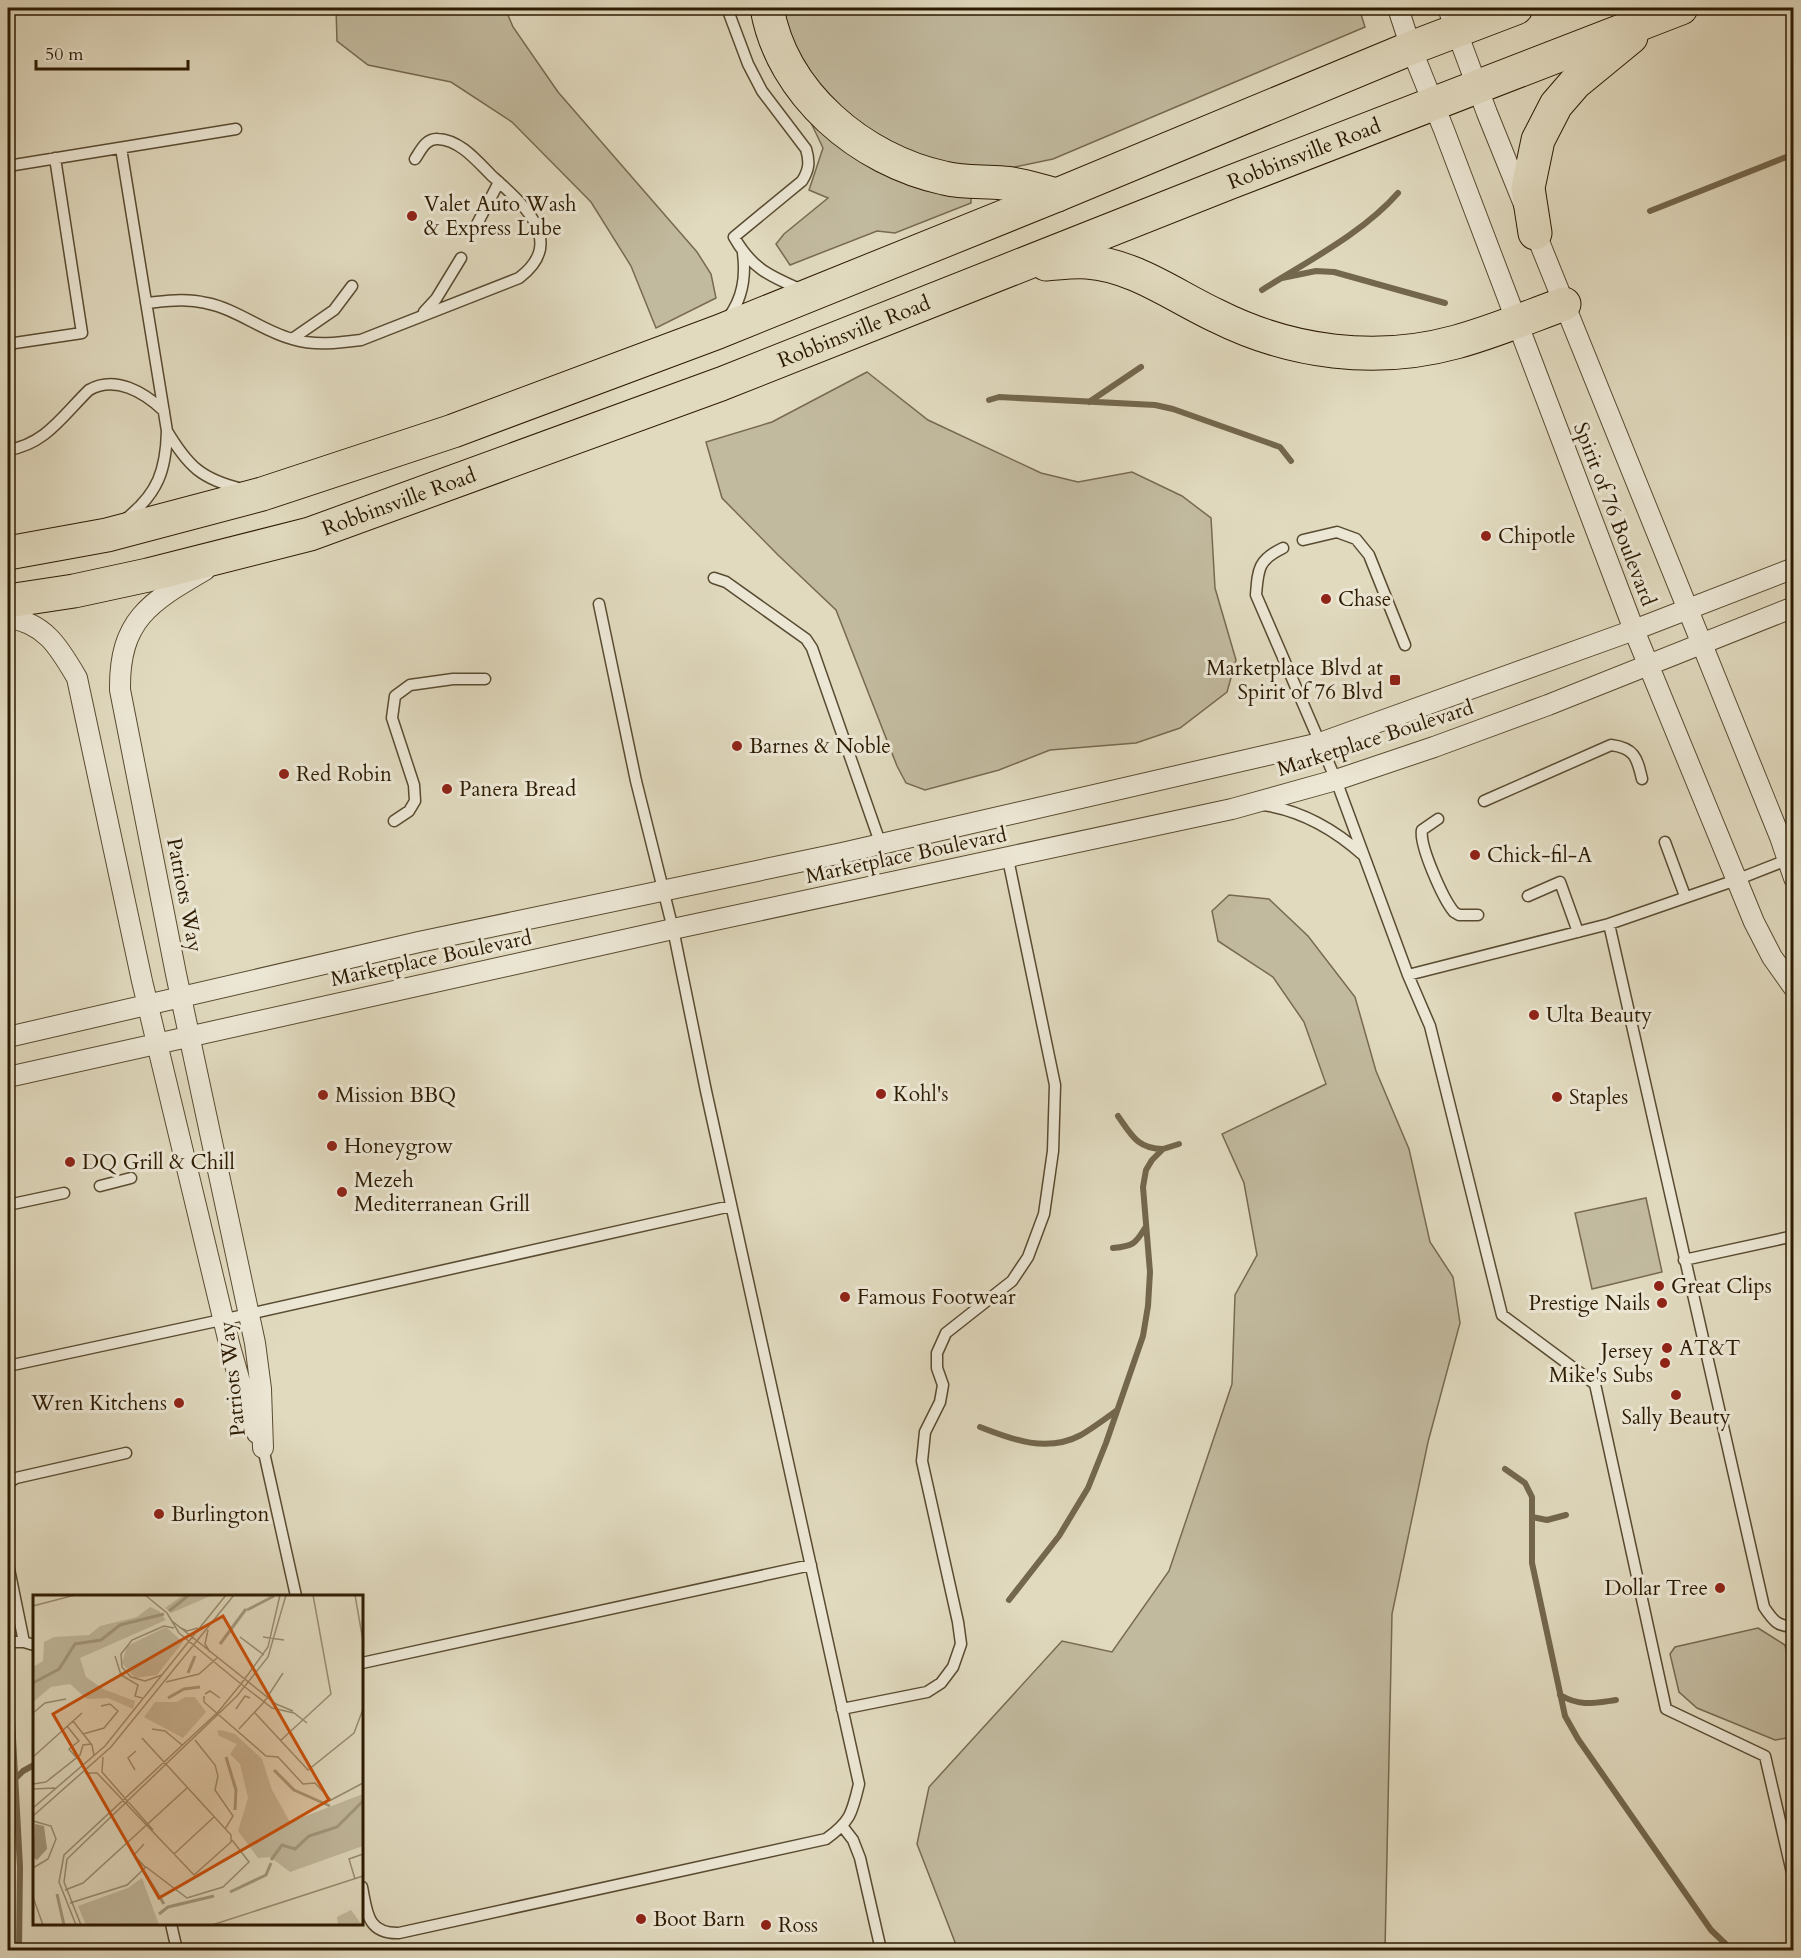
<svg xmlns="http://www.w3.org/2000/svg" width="1801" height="1958" font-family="Cardo,serif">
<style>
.green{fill:#c2ba9f;stroke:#776a50;stroke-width:1.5}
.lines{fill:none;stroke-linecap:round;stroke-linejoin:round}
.stream{stroke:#73674d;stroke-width:6}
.service-casing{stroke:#594b31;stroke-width:13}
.minor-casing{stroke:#594b31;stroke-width:22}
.trunk-casing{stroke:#2c1b02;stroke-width:35}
.service{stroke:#ece7d5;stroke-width:10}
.minor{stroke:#ece7d5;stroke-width:20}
.trunk{stroke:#e1dabf;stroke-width:33}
.poi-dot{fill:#8f2418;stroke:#ece7d5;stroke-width:2}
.labels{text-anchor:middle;stroke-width:6;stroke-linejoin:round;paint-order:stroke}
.street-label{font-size:21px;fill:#2c1b02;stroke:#ece7d5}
.poi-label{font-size:21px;fill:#2c1b02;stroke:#ece7d5;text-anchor:start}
.inset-river{fill:none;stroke:#a3997f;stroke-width:3}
.inset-road{fill:none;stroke:#998e73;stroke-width:1.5}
.view{fill:#cc500a;fill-opacity:0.15;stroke:#cc500a;stroke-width:3}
.inset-edge{fill:none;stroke:#2c1b02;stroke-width:3}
</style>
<rect width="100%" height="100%" fill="#e1dabf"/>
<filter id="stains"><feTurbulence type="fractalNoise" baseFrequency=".00333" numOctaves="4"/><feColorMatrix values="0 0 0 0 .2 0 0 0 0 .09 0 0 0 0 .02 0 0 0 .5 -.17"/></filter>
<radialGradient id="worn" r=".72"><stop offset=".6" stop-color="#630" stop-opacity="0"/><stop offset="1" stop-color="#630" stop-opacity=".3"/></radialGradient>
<path class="green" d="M336,8h169l8,19 45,65 139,160 14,22 5,24 -60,30 -25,-62 -40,-64 -79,-80 -61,-40 -83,-17 -31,-24z
M781,8h578l6,19 -312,132 -43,9 -29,2 -68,-15 -69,-41 -41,-48z
M803,106l168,89v8l-76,30 -18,-2 -87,34 -14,-21 8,-10 44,-36 -19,-8 14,-42z
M867,372l61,48 113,53 37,9 54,-10 50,24 29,22 4,70 21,72 -9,32 -47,36 -44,15 -86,7 -51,20 -74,20 -19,-7 -9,-17 -61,-156 -58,-55 -56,-57 -16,-56 66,-20z
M1229,895l40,4 39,37 47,61 21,74 33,78 21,93 23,35 7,46 -32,119 -36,172 -7,336h-427l-41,-106 12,-57 133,-146 50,11 57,-81 63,-187 3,-89 22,-40 -13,-72 -22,-49 104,-50 -22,-62 -31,-45 -55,-36 -6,-30z
M1646,1198l16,74 -70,17 -17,-76z
M1758,1628l27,17 8,36v56l-18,3 -78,-32 -18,-16 -9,-38 5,-7z"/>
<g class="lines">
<path class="stream" d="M1650,211l144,-57
M1282,278l34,-7 18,1 111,31
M1262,290c46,-29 101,-57 136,-97
M989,400l10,-3 156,8 18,4 107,38 11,14
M1089,402l52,-35
M1118,1116c14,20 20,33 45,33
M1113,1248c19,-2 22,-3 32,-20
M980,1427c33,13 67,26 101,8 12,-7 24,-16 35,-24
M1505,1469l20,14 7,14v66l33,153 13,23 133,191 21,20
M1532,1517l15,3 19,-5
M1009,1600l50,-64 29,-48 18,-45 37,-107 5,-30 2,-34 -7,-85 3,-17 6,-10 11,-11 16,-5
M1560,1695c21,12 34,8 56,5
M8,1699l4,20 8,148 -1,83
M15,1779l8,-8 11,-6"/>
<defs>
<path id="service" d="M727,8l21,56 14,27 44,58c4,13 3,21 -4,32l-68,56c18,32 36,39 68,53
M121,148l46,283c-1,39 -9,62 -40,87
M8,166l228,-37
M475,228l24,-46
M146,303c21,-2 40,-5 60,0 31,6 56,28 86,36 23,7 46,4 69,1l158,-62c49,-37 3,-75 -28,-103 -14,-14 -31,-35 -53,-36 -12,-1 -17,11 -23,20
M424,312l12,-13 25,-41
M728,318c15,-20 18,-41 15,-65
M292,339l42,-29 18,-24
M8,344l74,-11 -27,-175
M167,431c21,35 34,48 75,58
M8,450c38,-6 55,-35 81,-60 26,-15 55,2 75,21
M1303,540l34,-8 19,7 13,16 36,90
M1283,548c-25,12 -25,21 -27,47l80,185 72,195 22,51 72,289 93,69 71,325 99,47 29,125
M714,578l12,4 80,57 6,9 69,197
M1484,801l127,-56c24,3 26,13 31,34
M1264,805c39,6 70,24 99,50
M1438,819l-16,11c-3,15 21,69 32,82l5,3h19
M394,821l15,-10 6,-10 -1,-16 -22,-67 3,-22 15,-11 43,-6h32
M1665,842l20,54
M1528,896l32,-14 18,50
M1609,924l155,683c8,12 14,21 30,19
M1408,975l201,-51 127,-44 56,-22
M100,1186l31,-8
M8,1205l56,-12
M1684,1260l110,-24
M8,1366l241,-52 482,-108
M263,1448l33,148
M8,1483l8,-5 110,-25
M8,1564l16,78
M8,1642h16l10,3
M362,1663l449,-98
M842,1709l85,-17 14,-9 12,-16 8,-23 -3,-22 -36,-161 3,-29 15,-30 3,-17 -6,-17v-15l9,-20 66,-52 16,-24 16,-43 9,-63 2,-66 -47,-226
M843,1827l10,13 7,18 21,92
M362,1887c5,25 5,47 37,46l427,-94c25,-18 26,-26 33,-55l-153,-693 -33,-162 -37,-148 -37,-177
M171,1924l6,26"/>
<path id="minor" d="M1398,8l13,40 33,82 190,500 120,292 18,35 22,31
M1448,8l39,105 293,724 14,41
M205,570c-55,32 -86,50 -85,120l56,284 79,369 6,46 2,59
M8,618c37,4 52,31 69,60l65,303 88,366 14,49 13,37
M8,1037l411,-95 423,-89 478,-110 314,-113 160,-62
M8,1077l665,-148 559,-120 104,-29 98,-33 114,-42 246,-98"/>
<g id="trunk">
<path d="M767,8c15,86 94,152 177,170 20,5 40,3 59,5 18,1 37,8 54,12"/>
<path d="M1535,233l-7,-45 10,-48 18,-35 19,-22 56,-46"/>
<path d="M1046,264c14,-1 28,-3 41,-2 47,3 89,35 130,54 74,37 159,48 239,26 37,-10 72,-25 108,-38"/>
<path d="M8,553l99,-18 155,-41 191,-63 265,-99 339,-137 354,-147 105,-40"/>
<path id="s1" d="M8,601l66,-10 74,-16 162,-41 411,-150 510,-202 450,-174"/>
</g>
</defs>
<use href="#service" class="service-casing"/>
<use href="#minor" class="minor-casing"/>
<use href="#trunk" class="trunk-casing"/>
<use href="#service" class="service"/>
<use href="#minor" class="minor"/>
<use href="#trunk" class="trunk"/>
</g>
<g class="poi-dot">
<circle cx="412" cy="216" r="6"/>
<circle cx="1486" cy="536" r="6"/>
<circle cx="1326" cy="599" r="6"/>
<rect x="1389" y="674" width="12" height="12" rx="3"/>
<circle cx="737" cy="746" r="6"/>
<circle cx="284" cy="774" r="6"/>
<circle cx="447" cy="789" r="6"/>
<circle cx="1475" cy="855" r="6"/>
<circle cx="1534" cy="1015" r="6"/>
<circle cx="881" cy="1094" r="6"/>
<circle cx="323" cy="1095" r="6"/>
<circle cx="1557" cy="1097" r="6"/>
<circle cx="332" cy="1146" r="6"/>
<circle cx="70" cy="1162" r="6"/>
<circle cx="342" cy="1192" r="6"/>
<circle cx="1659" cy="1286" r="6"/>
<circle cx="845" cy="1297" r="6"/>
<circle cx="1662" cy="1303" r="6"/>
<circle cx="1667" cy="1348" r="6"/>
<circle cx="1665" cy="1363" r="6"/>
<circle cx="1676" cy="1395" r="6"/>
<circle cx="179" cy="1403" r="6"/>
<circle cx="159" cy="1514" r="6"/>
<circle cx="1720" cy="1588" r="6"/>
<circle cx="641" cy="1919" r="6"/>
<circle cx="766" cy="1925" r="6"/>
</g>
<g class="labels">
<g class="street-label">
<text dy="7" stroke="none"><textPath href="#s1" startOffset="1374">Robbinsville Road</textPath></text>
<text dy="7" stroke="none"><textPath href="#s1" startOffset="890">Robbinsville Road</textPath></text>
<text dy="7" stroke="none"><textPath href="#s1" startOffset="404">Robbinsville Road</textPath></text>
<text transform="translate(1615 514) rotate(69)" y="7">Spirit of 76 Boulevard</text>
<text transform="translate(1375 738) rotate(-18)" y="7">Marketplace Boulevard</text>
<text transform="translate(906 855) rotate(-12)" y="7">Marketplace Boulevard</text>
<text transform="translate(185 895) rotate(79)" y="7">Patriots Way</text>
<text transform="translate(431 958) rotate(-12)" y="7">Marketplace Boulevard</text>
<text transform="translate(232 1379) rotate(-96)" y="7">Patriots Way</text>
</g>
<g class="poi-label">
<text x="424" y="211">Valet Auto Wash<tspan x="424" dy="24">&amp; Express Lube</tspan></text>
<text x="1498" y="543">Chipotle</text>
<text x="1338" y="606">Chase</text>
<text x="1383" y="675" text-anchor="end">Marketplace Blvd at<tspan x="1383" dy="24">Spirit of 76 Blvd</tspan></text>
<text x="749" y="753">Barnes &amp; Noble</text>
<text x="296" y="781">Red Robin</text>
<text x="459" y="796">Panera Bread</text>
<text x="1487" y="862">Chick-fil-A</text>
<text x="1546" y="1022">Ulta Beauty</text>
<text x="893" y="1101">Kohl's</text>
<text x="335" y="1102">Mission BBQ</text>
<text x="1569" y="1104">Staples</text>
<text x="344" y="1153">Honeygrow</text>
<text x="82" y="1169">DQ Grill &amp; Chill</text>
<text x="354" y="1187">Mezeh<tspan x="354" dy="24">Mediterranean Grill</tspan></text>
<text x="1671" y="1293">Great Clips</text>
<text x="857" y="1304">Famous Footwear</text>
<text x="1650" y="1310" text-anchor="end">Prestige Nails</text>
<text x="1679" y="1355">AT&amp;T</text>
<text x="1653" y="1358" text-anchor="end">Jersey<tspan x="1653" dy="24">Mike's Subs</tspan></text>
<text x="167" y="1410" text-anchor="end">Wren Kitchens</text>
<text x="1676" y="1424" text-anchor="middle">Sally Beauty</text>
<text x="171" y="1521">Burlington</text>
<text x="1708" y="1595" text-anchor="end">Dollar Tree</text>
<text x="653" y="1926">Boot Barn</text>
<text x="778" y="1932">Ross</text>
</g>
</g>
<g transform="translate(33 1595)">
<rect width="330" height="330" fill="#e1dabf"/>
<path d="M150,0h30l-42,18 -6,-5zM117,12l9,4 7,9 -86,38 6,19 17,12 32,12 -2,8 -25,-11 -21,1 -17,-15 -19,3 -18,15v-35l10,-6 1,-19 10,-5 35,-2 11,-9 37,-9zM133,32l17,15 -26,33 -22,3 -13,-15 5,-17zM152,102h10l11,15 -23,26 -39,-21 11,-15h22zM188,135l14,4 27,25 10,31 18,32 73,-28v52l-73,26 -20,-15 -12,1 -20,-27 10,-33 -8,-34 -10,-10 7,-10 -18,-8 -2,-5zM109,283l17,47h-73l-8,-19 50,-18zM318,315l11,15h-24l-1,-8z" fill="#c2ba9f"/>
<path d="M2,229l9,2 3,23 -10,11 -4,-2z" fill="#a3997f"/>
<path class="inset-river" d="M214,15l27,-14M136,16l20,-16M187,49l26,-35M155,78l7,-17M0,88l26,-14 16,-25 26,-4 19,-15 44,-11M135,103l16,-9 16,-2M193,162l10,33 -1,20M241,175l20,20 36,16M238,265l11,-15 13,4 14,-13 28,-9 26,-26M111,277l20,32M197,297l36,-17 5,-12M24,299l7,31M126,319l9,-7 46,-11"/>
<path class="inset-road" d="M112,0l22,18 12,20 62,51 31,24 22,5 13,10M322,0l8,46M0,11l42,-11M139,26l104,83 17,7M146,32l8,4 11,-3M175,35l-3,14 5,8M207,42l24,18M230,42l21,3M82,61l6,19 17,10 -3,11 7,2M129,80l-17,6 -14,-4 -9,-10 -1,-13 11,-14 32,-14 10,2M133,87l33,-8 18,-16M172,99l5,-3 10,7M171,101v6l62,54 12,1 25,27 12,-1 16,17 32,-17M203,114l9,-13 5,2M0,118l12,-10 21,-4M222,118l53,57 46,-37 9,-24M40,126l19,24 2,10M34,131l12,15 -10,8 7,8M119,134l13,2 17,14M206,134l25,-27 19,-29M50,139l21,-6 14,-17 -8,-7 -9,2M162,145l20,25 3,11 -3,14 18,26 -8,13M247,146l51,-47 -18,-99M0,162l49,-44M70,162l-1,15 51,58M102,175l-7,-12 8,-7M52,178h12l97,102 37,-33v-7l-89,-97M0,189l13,-2 34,-27 3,-10 8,-1M0,194l22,-1M0,213l72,-62 121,-151M0,221l78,-69 123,-152M0,226l18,5 5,13 -8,20 -15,9M111,249l-10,11 11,12M141,259l40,-37M322,284l-6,-20 14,-5M32,295l18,-7 104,-95M0,302l10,28M37,308l57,-18 19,-18 41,31 36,-11 26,-25 -17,-22M43,330l-17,-43 5,-27 154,-143 23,-28 27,-37 12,-52M48,330l-17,-43 3,-23 170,-163 31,-39 18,-62M179,330l151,-49"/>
<path class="view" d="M190,21l106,184 -170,98 -106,-184z"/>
<rect width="330" height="330" class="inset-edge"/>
</g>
<rect width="1801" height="1958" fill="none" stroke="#e1dabf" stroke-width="30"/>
<rect x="9" y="9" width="1783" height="1940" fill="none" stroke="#2c1b02" stroke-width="3"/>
<rect x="15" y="15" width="1771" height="1928" fill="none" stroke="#2c1b02" stroke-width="1.5"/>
<path d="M36 60v9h152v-9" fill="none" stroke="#2c1b02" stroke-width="3"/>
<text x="45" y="60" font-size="18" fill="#2c1b02" stroke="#ece7d5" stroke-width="4.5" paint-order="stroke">50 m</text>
<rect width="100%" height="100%" filter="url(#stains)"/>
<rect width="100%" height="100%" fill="url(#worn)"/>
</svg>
